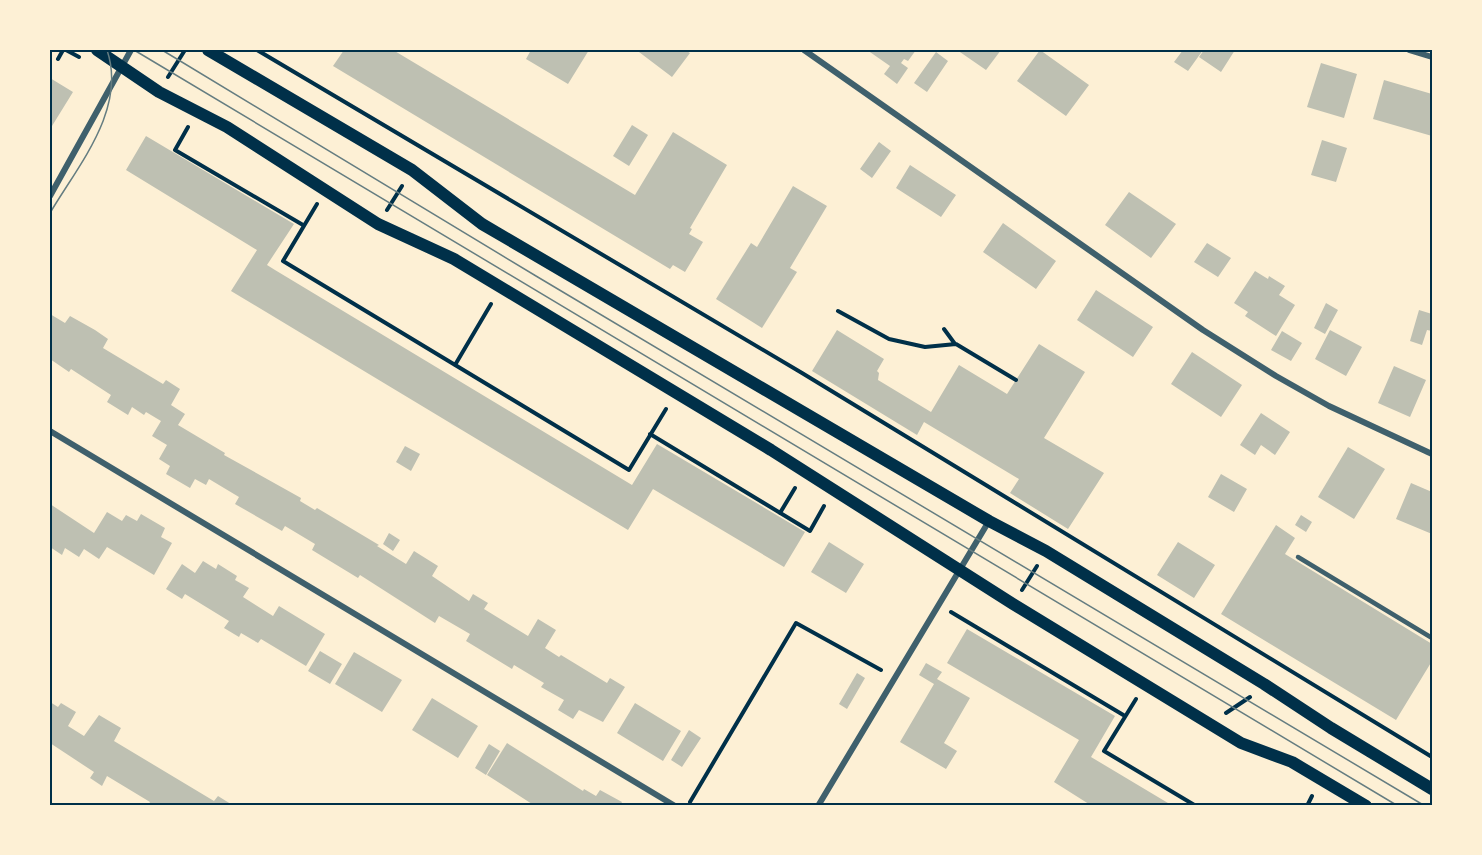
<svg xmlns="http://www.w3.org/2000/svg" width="1482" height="855" font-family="Lato,sans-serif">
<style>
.building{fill:#bec0b2}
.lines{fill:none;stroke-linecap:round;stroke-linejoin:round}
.path{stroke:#003049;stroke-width:4}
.service{stroke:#3f606c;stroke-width:4.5}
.minor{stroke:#3f606c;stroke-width:6}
.secondary{stroke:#003049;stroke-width:12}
.tram{stroke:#657d81;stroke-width:1.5}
.neatline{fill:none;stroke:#003049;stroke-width:2}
</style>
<rect width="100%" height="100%" fill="#fdf0d5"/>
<path class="building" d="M344,50h49l242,145 38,-63 54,33 -37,63 2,1 -3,5 14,8 -18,30 -12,-7 -3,4 -337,-203z
M531,50h58l-21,34 -42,-25z
M641,50h44l5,3 -18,24 -33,-25z
M867,50h49l-8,11 -4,-2 -3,4 7,5 -11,16 -13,-10 6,-8z
M957,50h44l-15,20z
M1040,50l49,35 -23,31 -49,-35z
M1183,50h20l-15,21 -14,-9z
M1204,50h31l-14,22 -22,-15z
M936,52l12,9 -21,31 -13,-9z
M1321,63l36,11 -13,44 -37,-11z
M50,78l23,14 -21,34 -2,-1z
M1384,80l48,14v42l-59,-17z
M632,125l16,10 -19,31 -16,-10z
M146,136l148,88 -27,41 8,5 357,215 25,-41 148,88 -21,35 -131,-78 -25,41 -397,-239 26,-41 -131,-80z
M1322,140l25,8 -11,34 -25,-7z
M879,142l12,9 -19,27 -12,-9z
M910,165l46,30 -15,22 -45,-29z
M793,186l34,20 -37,62 7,4 -35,56 -46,-29 35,-56 6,4z
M1129,192l47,32 -25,34 -46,-33z
M1003,223l53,38 -20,28 -53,-37z
M1207,243l24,15 -13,19 -24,-15z
M1255,271l13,8 1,-3 16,10 -6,9 16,10 -19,31 -31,-20 3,-4 -14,-9z
M1096,290l57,37 -20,30 -56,-37z
M1326,303l12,7 -13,24 -11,-6z
M1419,310l13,4v17l-5,-1 -5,15 -12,-4z
M50,314l15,9 5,-7 25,14 13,9 -5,9 60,36 3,-4 14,9 -9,16 14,9 -7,11 47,28 -1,2 77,43 -1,3 15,9 2,-2 62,37 -2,1 29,18 8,-13 24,15 -6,10 37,25 4,-7 15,9 -4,6 44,27 10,-17 18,11 -11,18 14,9 2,-2 46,28 3,-5 15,9 -22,35 -24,-12 -6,9 -15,-9 6,-10 -23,-13 3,-4 -30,-18 -2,4 -46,-28 4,-7 -31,-18 -4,7 -75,-48 -2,3 -46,-28 3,-6 -30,-18 -3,5 -47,-27 4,-7 -30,-18 -3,6 -11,-6 -5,9 -24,-14 4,-8 -11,-7 8,-14 -15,-9 9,-15 -15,-9 -2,3 -12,-8 -4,8 -21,-13 4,-7 -40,-26 -2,3 -19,-13z
M837,330l47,29 -7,12 2,2 -1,7 53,32 28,-47 48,29 32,-50 46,28 -41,66 60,35 -36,56 -58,-36 9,-14 -95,-57 -7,13 -105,-64z
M1330,330l32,17 -16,29 -31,-17z
M1282,331l20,12 -11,18 -20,-11z
M1192,352l50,33 -21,32 -50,-33z
M1394,366l32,14 -16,37 -32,-14z
M1261,413l29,19 -15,23 -14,-10 -6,10 -15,-10z
M405,446l15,8 -9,17 -15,-9z
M1348,447l37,22 -31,50 -36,-22z
M1221,474l26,15 -13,23 -26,-15z
M1411,483l21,9v42l-36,-15z
M50,504l44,29 13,-21 15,9 4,-6 11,6 4,-7 24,14 -4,9 11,6 -18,32 -47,-28 -8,12 -15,-10 -5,8 -14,-9 -3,7 -12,-8z
M1301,515l11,7 -6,10 -11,-7z
M1276,525l19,13 -10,16 147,90v17l-36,59 -175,-106z
M389,533l11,7 -7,11 -10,-7z
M829,542l35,22 -18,29 -35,-21z
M1178,542l37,23 -21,33 -37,-23z
M203,561l13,8 2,-5 19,12 -2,4 14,8 -6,9 30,19 6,-10 46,28 -19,32 -45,-27 -3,4 -17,-10 -2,4 -15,-9 5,-7 -44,-27 -3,5 -16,-10 16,-25 13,9z
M967,629l148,87 -24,41 82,49h-81l-38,-24 25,-42 -132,-77z
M320,651l22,13 -12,20 -22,-13z
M354,652l48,28 -20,32 -47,-28z
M926,663l16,9 -5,7 33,19 -26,45 13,8 -11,18 -46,-27 34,-58 -15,-9z
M857,673l8,5 -18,31 -8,-5z
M432,698l46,28 -20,32 -46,-28z
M50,702l8,5 3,-4 15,9 -8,14 16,10 15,-21 22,13 -7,13 100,60 4,-5 16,10h-82l-3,-2 1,-2 -43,-26 -5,10 -12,-8 4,-6 -44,-29z
M635,703l46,28 -18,30 -46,-28z
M689,730l12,8 -19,29 -11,-7z
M507,743l76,48 1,-2 12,7 4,-6 22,12 -2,4h-89l1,-2 -45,-29z
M489,744l11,7 -14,24 -11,-7z"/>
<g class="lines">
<path class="path" d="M66,50l13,7
M257,50l545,323 630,384
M58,59l5,-9
M168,77l17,-27
M188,127l-13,23 128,75
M317,204l-34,57 346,209 37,-61
M387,210l15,-24
M838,311l51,28 36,8 31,-3 60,36
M944,329l11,15
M455,365l36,-61
M650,434l160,97 14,-25
M780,513l15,-25
M1022,590l15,-24
M951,612l174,104
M1136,699l-32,52 92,55
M1226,713l24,-16
M690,802l106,-179 85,47
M1307,806l5,-10"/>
<path class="service" d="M1298,557l134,81"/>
<path class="minor" d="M804,50l399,280 73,46 53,30 103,48
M1409,50l23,7
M50,196l81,-146
M50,431l625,375
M818,806l171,-285"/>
<path class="secondary" d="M97,50l62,42 68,35 151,97 76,35 317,191 242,154 228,139 51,19 74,44
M208,50l204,120 70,54 507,297 57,30 218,133 67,44 101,61"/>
<path class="tram" d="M134,50l1264,756
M162,50l374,226 889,530
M50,213c29,-49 77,-104 57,-163"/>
</g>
<rect width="1482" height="855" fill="none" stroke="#fdf0d5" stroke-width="102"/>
<rect x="51" y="51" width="1380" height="753" class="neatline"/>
</svg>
